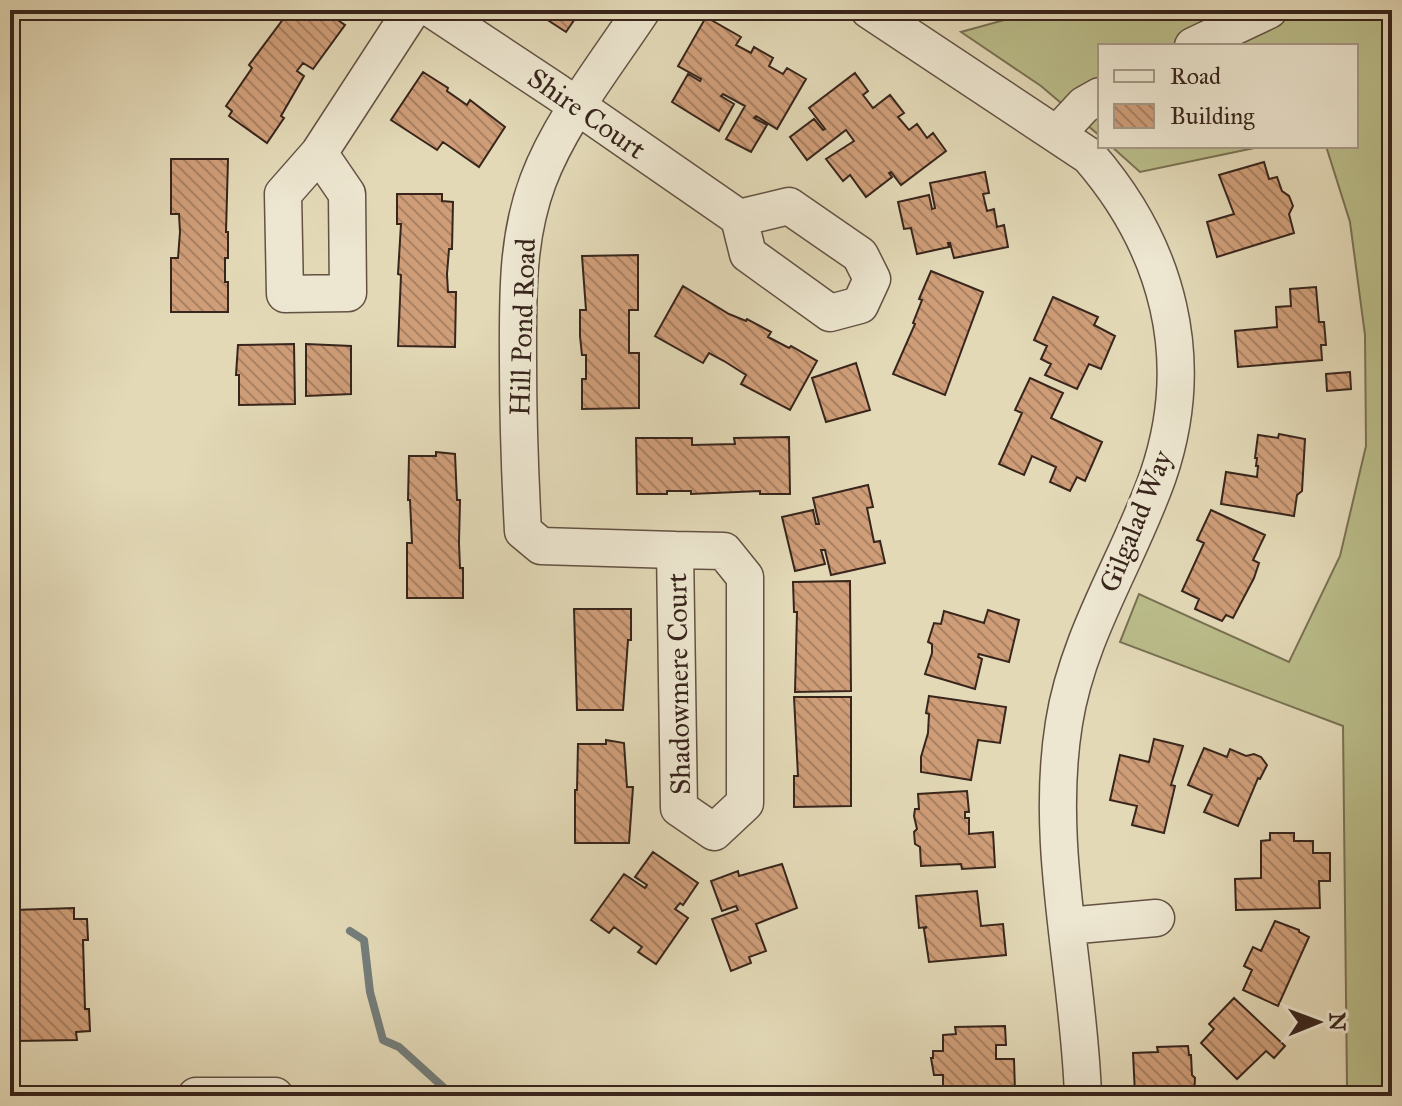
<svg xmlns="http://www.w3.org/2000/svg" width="1402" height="1106" font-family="'IM FELL Great Primer',serif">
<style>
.grass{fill:#babd8a;stroke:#797153;stroke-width:2}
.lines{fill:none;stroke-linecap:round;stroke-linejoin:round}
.stream{stroke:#737d7a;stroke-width:8}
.building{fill:url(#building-back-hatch);stroke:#38251c;stroke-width:2}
.minor-casing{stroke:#635243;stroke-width:39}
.minor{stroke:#ede6d0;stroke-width:36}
.labels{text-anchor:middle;stroke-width:8;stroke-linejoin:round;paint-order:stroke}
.street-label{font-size:28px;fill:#38251c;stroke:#ede6d0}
</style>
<defs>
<pattern id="building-back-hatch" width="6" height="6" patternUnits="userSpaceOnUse" patternTransform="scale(2)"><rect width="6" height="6" fill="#cf9e79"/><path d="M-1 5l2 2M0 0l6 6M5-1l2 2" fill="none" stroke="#a98162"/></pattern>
</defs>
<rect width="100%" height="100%" fill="#e3d9b7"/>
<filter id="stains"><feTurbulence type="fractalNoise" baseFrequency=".0025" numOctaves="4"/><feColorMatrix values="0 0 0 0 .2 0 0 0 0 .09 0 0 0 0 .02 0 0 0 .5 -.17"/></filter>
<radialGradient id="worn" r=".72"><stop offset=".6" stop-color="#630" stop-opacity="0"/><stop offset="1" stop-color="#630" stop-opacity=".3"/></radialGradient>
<path class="grass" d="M1041,10h351v1086h-53l8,-9 -4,-361 -223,-84 19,-48 150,68 51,-106 26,-110 -1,-111 -15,-113 -24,-76h30v-100h-256v90l-59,-50 -80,-54z
M1111,146h153l-124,26z"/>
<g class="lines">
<path class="stream" d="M350,931l14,9 6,52 13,48 16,7 54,49"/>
</g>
<path class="building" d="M290,10h33l22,15 -32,44 -10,-6 -6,8 7,5 -23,40 3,2 -17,25 -38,-27 3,-5 -6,-5 26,-38 -3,-3z
M537,10h44l-15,22 -26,-17 2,-2z
M706,17l35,20 -5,8 15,8 3,-6 19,11 -4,8 14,8 4,-6 19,11 -29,50 -21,-13 -2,2 13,7 -16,27 -25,-13 19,-33 -22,-12 -2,2 13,8 -15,27 -47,-29 16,-28 12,7 1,-2 -23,-13z
M423,72l25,16 -1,3 20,14 3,-5 35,27 -26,40 -36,-25 -6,8 -46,-30z
M855,73l13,18 -5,4 10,13 17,-13 14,18 -6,4 11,13 8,-6 10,14 6,-5 13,18 -45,34 -10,-13 -2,1 3,4 -26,20 -16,-22 -7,6 -17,-22 28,-18 -8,-11 -39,30 -17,-23 24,-18 9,11 2,-1 -16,-21z
M171,159h57l-2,73h2v26h-3v24h3v30h-57v-54h7l2,-26 -1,-18h-8z
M1264,162l5,17 8,-2 5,14 7,5 4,10 -4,8 5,19 -77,24 -10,-35 27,-8 -15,-39z
M985,172l4,21 -6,1 4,17 7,-2 3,18 7,-2 4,22 -54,11 -4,-15h-2l1,4 -32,7 -6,-26 -7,1 -6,-27 31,-7 3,14 3,-1 -5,-25z
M397,194h45v7l11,1 -1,47h-3l-2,25 1,18h8l-1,55 -57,-1 3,-71 -3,-1 3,-50h-4z
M638,255v55h-9v43h10v55l-57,1v-30h4v-24h-4l-2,-19v-26h6l-4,-54z
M931,271l52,21 -38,103 -52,-21 22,-50 -2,-1 9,-23 -3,-1z
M683,286l46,28 17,7 1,-2 24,13 -3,5 21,11 2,-2 26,15 -27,49 -49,-26 5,-9 -22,-14 -15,-8 -6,10 -48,-27z
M1316,287l3,35h5l2,23h-5l1,15 -84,7 -3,-36 42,-4 -1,-20 15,-1 -1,-17z
M1053,297l45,20 -4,8 21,11 -14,33 -12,-5 -12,25 -32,-14 6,-11 -10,-5 6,-13 -13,-6z
M294,344l1,60 -56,1v-30h-3l2,-30z
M306,344l45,2v48l-45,2z
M856,363l14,47 -44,12 -14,-44z
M1350,372l1,17 -24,2 -1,-17z
M1030,378l33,15 -12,25 51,24 -17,39 -8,-4 -7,14 -20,-9 6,-15 -24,-11 -8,19 -25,-11 23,-51 -7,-3z
M1279,434l26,5 -3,52 -5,4 -3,21 -73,-12 5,-32 31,5 1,-11h-2l1,-8h-2l3,-23 20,3z
M789,437l1,57h-30v-3l-69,3v-3h-24v3h-30l-1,-56h56v7l43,-1 -1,-6z
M436,452l19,2 2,46h3l-1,43 1,25h3v30h-56v-55h5l-2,-43h-2l1,-44h27z
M868,485l5,22 -6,1 7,34 6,-1 5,22 -54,12 -6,-25h-4l4,14 -30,7 -13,-54 31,-7 3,14h3l-6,-26z
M1211,510l54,25 -12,25 6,3 -5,15 -21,40 -7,-3 -4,6 -27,-12 4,-10 -17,-8 22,-48 -7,-3z
M850,581l1,110 -56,1 2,-80h-3l-1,-30z
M574,609h57v31h-3l-5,70h-46z
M988,610l31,10 -10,42 -30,-8 -1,3 4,2 -7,30 -50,-15 7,-21v-9l-4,-2 6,-19 7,1 3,-13 40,12z
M929,696l77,11 -6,36 -22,-3 -7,40 -50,-8v-15l7,-24 1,-19 -3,-1z
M794,697h57v109l-57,1v-31h4z
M1154,739l29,7 -12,39 4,1 -11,47 -32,-8 5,-19 -27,-6 10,-45 29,7z
M606,740l18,3 3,44h6l-4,56h-54v-53h2l1,-46h28z
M1204,748l23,9 3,-8 16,7 8,-2 7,3 6,8 -7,14 -2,-1 -20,48 -34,-14 8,-17 -24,-10z
M967,791l2,21h-4v6h4v16l24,-2 2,35 -33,2 -1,-5 -40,2 -1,-19 -5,-3 -1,-12 3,-3 -3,-13 1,-7h4l-1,-15z
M1270,833h24v8h19v12h17v28h-11l1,27 -84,2 -1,-31 26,-1v-37l9,-1z
M653,852l45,31 -15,22 -3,-2 -5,6 13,9 -32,46 -18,-12 4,-5 -28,-20 -5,6 -18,-13 33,-46 21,14 2,-3 -12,-8z
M782,864l15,44 -41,16 10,27 -17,6 2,6 -20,8 -19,-52 26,-9 -2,-4 -14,5 -11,-30 27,-10 1,5z
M977,891l4,35 22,-2 3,31 -77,7 -5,-33 3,-2 -8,1 -3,-32z
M74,908v11h13l1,21h-5l2,69h4l1,22 -14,1 1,8 -61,1 -1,-10h-5v-112h4v-9z
M1275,921l24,9v2l10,5 -31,69 -35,-16 9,-20 -8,-4 9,-19 8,4z
M1234,998l51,48 -11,12 -8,-7 -29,28 -36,-36 13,-14 -5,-5z
M1005,1026l1,19h-10v14h18l1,32 -72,2v-18h-9l-3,-17h2v-7h10v-16l13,-1 -1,-7z
M1188,1046l1,9h2l1,20 3,3 -1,18 -59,-2 -2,-41 25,-1 -1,-5z"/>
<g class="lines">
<defs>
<path id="minor" d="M433,10l124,82 182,126 9,36 82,59 30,-8 12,-26 -12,-24 -71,-49 -50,12
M642,10c-35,53 -82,112 -104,171 -22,59 -20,118 -20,180 0,57 2,114 5,170l18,15 134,4 4,258 35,24 31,-29v-226l-21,-26 -49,-1
M869,10l220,146c79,91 109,203 69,320 -29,83 -80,158 -94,247 -20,124 15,249 19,373
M1193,46l76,-36
M1057,134l27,-29 16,-9
M319,153l28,41 1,99 -63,1 -2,-100z
M319,153l93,-143
M1067,926l89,-8
M196,1096h79"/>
</defs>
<use href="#minor" class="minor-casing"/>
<use href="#minor" class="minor"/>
</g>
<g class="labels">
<g class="street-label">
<text transform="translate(587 113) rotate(35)" y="10">Shire Court</text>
<text transform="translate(522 327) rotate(-88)" y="10">Hill Pond Road</text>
<text transform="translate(1135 521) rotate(-68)" y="10">Gilgalad Way</text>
<text transform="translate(678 684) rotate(-91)" y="10">Shadowmere Court</text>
</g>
</g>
<rect width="1402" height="1106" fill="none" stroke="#e3d9b7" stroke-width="40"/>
<rect x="12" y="12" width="1378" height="1082" fill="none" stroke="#38251c" stroke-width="4"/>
<rect x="20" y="20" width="1362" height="1066" fill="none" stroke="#38251c" stroke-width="2"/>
<rect x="1098" y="44" width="260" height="104" fill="#ede6d0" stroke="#a59988" stroke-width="2"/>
<rect x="1114" y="70" width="40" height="12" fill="#ede6d0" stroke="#a59988" stroke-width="2"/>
<text x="1170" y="84" font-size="24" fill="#38251c">Road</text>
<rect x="1114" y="104" width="40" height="24" fill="url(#building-back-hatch)" stroke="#a59988" stroke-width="2"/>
<text x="1170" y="124" font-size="24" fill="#38251c">Building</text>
<g transform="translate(1318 1022) rotate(89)" stroke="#ede6d0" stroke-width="6" paint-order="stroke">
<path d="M0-6L14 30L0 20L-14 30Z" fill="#38251c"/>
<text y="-12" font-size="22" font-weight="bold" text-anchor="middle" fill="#38251c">N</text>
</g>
<rect width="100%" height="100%" filter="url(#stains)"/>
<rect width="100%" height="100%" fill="url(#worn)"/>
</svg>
